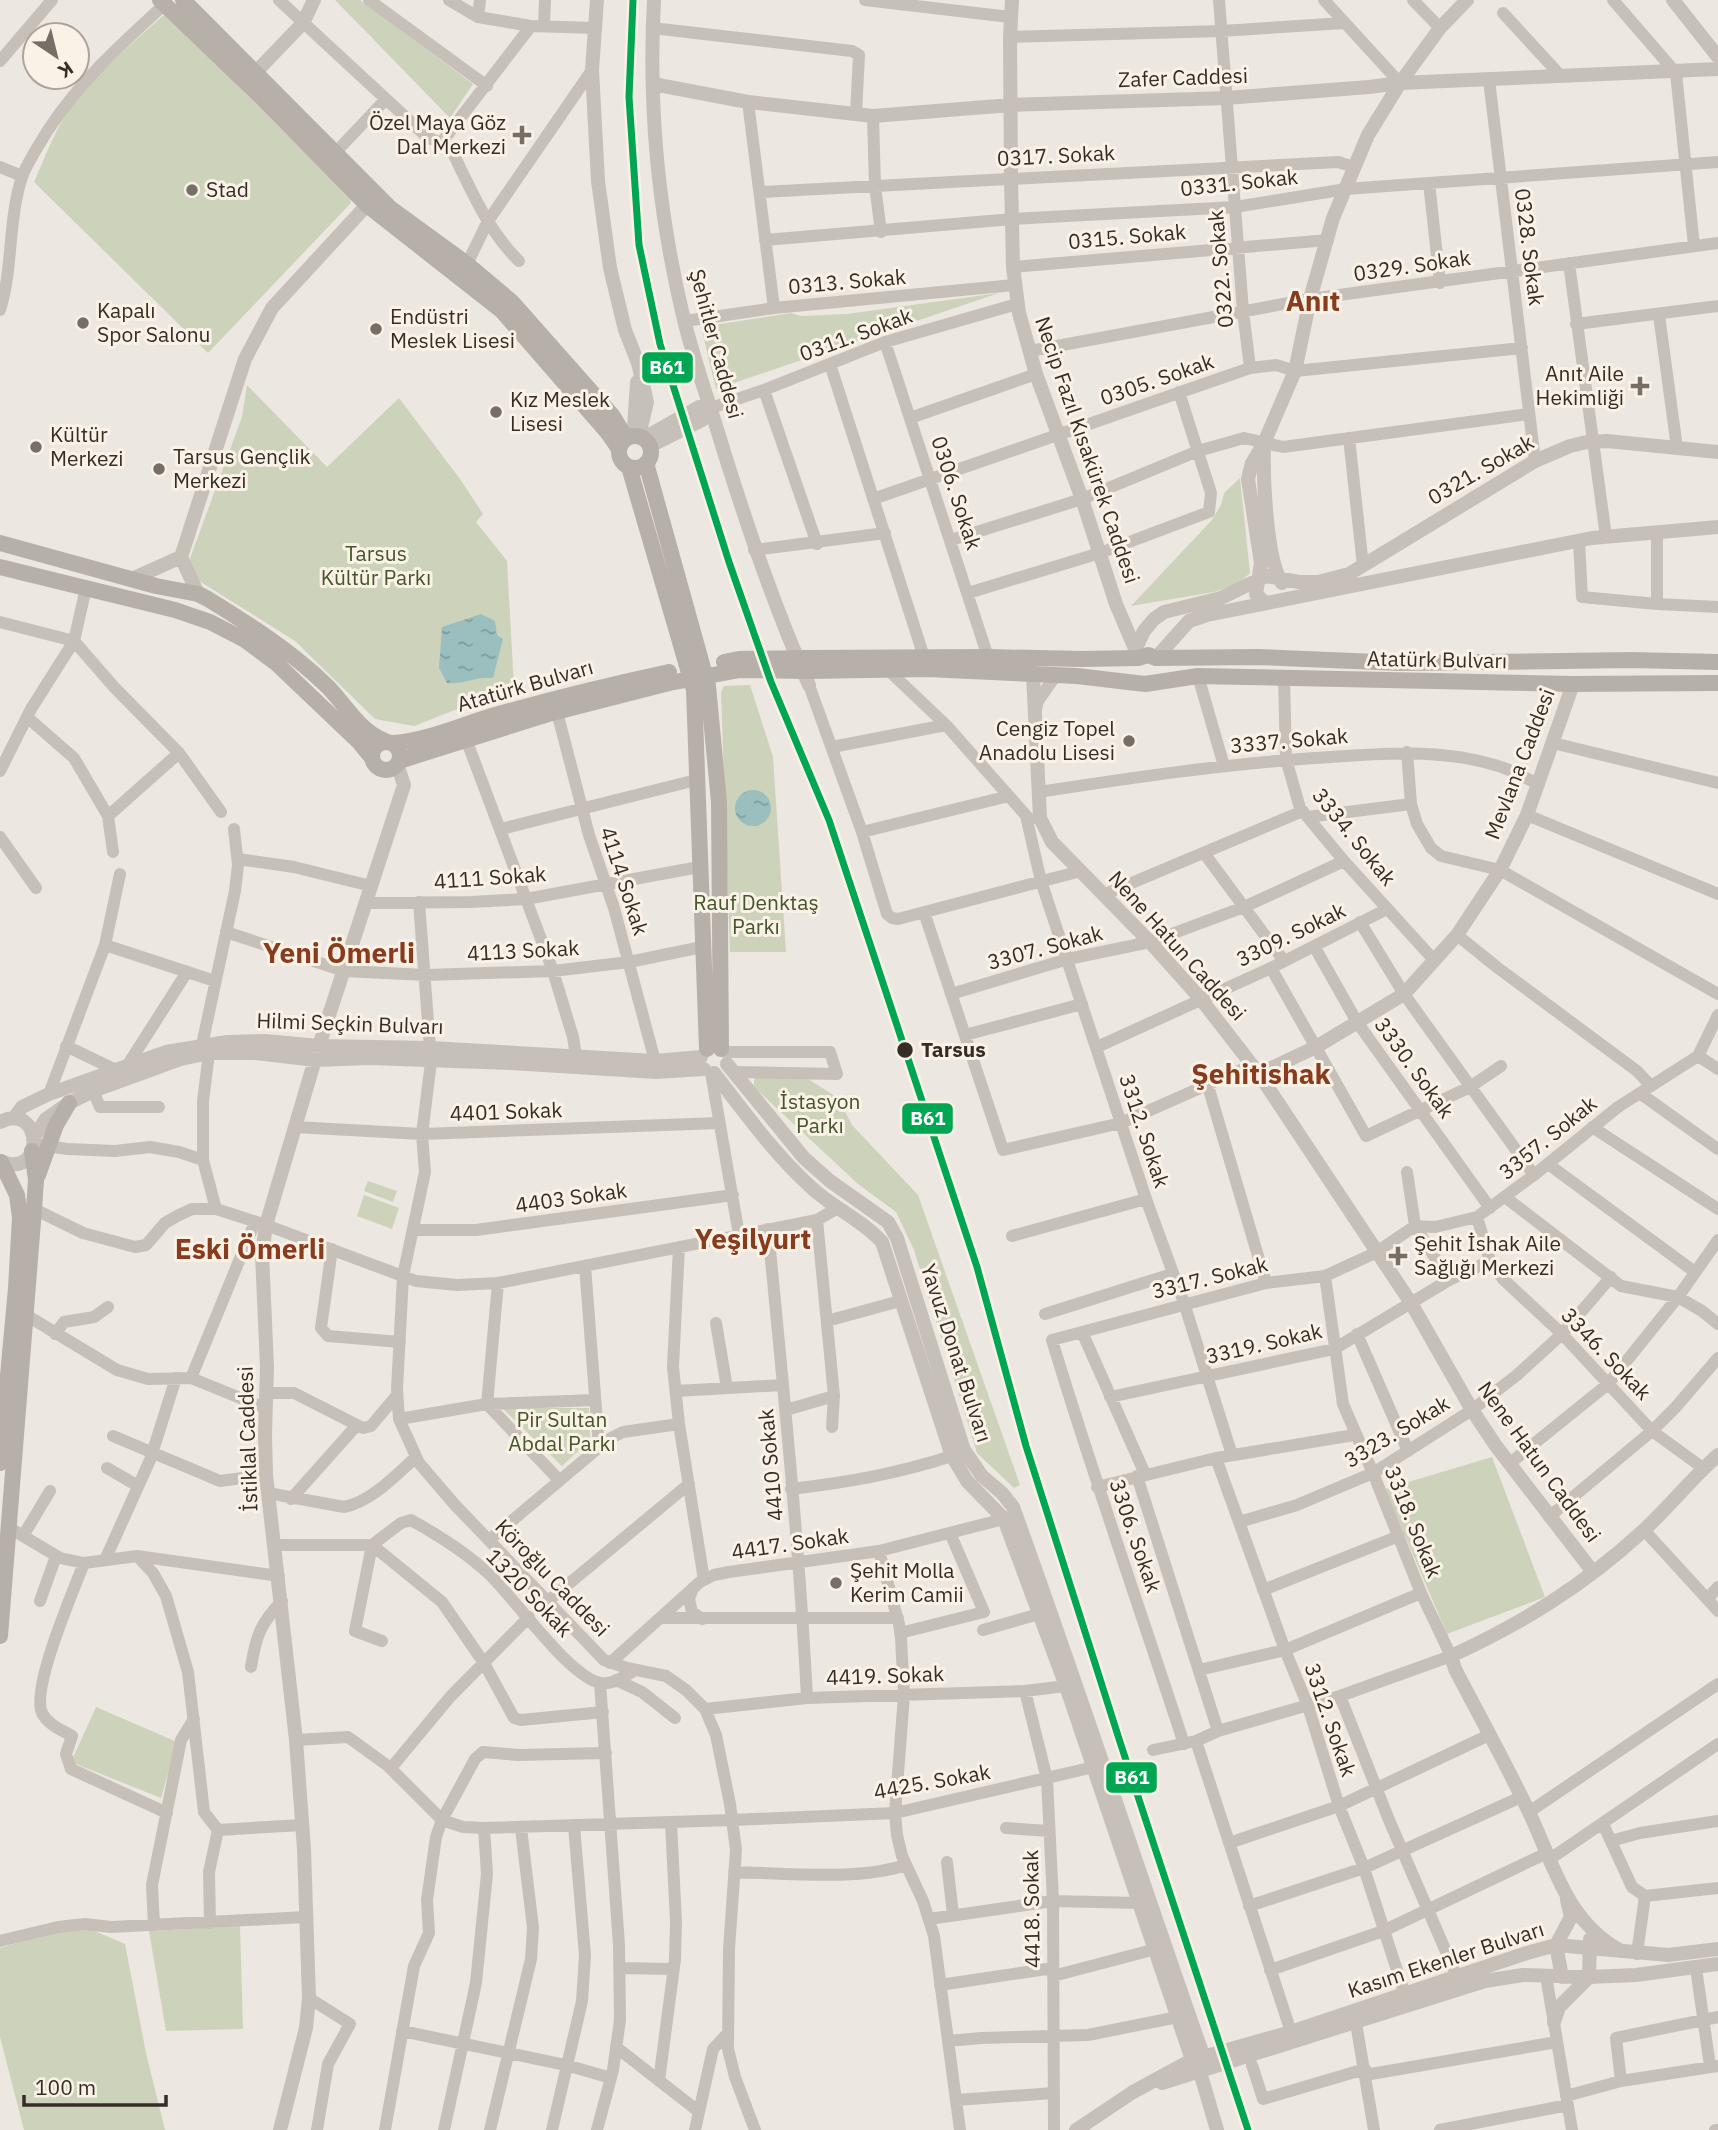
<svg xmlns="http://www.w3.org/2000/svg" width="1718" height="2130" font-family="'IBM Plex Sans',sans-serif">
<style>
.green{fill:#cdd3ba}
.water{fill:url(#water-ripples)}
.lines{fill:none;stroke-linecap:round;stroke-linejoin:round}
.minor{stroke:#c6c0b9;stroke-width:12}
.tertiary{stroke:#c6c0b9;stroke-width:14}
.secondary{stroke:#b7b0a9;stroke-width:16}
.secondary-bridge{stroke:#b7b0a9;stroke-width:16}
.rail-1-casing{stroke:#faf2e7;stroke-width:12}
.rail-1{stroke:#00a651;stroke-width:7}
.poi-dot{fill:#776e68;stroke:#faf2e7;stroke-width:2.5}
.stop-dot{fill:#372d27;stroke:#faf2e7;stroke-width:2.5}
.labels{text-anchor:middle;stroke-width:6;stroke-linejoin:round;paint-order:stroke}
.street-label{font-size:21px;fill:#372d27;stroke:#faf2e7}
.poi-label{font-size:21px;fill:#372d27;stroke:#faf2e7;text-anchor:start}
.park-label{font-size:21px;fill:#44562a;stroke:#faf2e7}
.stop-label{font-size:21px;font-weight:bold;fill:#372d27;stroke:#faf2e7;text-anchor:start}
.district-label{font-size:28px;font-weight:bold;fill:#893c1d;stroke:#faf2e7}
.line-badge{stroke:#faf2e7;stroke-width:2.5}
.badge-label{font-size:19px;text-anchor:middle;font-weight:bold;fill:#fff}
</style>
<defs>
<pattern id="water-ripples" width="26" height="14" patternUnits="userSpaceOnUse" patternTransform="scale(1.75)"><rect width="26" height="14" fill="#9bbebf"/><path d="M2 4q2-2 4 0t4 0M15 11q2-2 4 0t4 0" fill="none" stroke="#7f9b9b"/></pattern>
</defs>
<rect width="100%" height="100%" fill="#ede7e1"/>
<path class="green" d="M335,0h25l113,84 -23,34z
M166,13l184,185 1,5 -143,150 -174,-171c12,-27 23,-58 42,-82 26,-32 60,-60 90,-87z
M999,293l-283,96 -15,-62 90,-14 10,3 46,-2z
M247,385l80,82 72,-69 61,81 23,35 -7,8 31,39 7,126 -100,39 -39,-7 -80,-78 -99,-62 -7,-18 53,-144z
M1240,478l10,95 -12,11 -24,8 -83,14 80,-85 10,-16 3,-12z
M750,685l23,72 13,195h-56l-9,-260 3,-6z
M757,1075l48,2 33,21 14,27 66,70 102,290 -6,3 -37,-35 -63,-203 -18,-38 -38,-28 -104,-97v-7z
M368,1181l29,10 -4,11 -29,-11z
M364,1195l35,13 -7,21 -35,-13z
M502,1408h87l1,32 -28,26z
M1492,1457l53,140 -98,37 -62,-145z
M96,1707l81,35 -16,56 -90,-36z
M240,1926l3,103 -77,2 -17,-100z
M90,1929l35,15 21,109 19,77h-141l-24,-93v-89l57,-17z"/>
<path class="water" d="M481,614l14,7 2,14 6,4 -10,39c-16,-2 -30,7 -46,5l-8,-15 3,-41z
M735 808a18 18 0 1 1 36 0a18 18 0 1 1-36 0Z"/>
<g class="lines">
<path class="minor" d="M279,0l148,137 23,10c20,40 37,83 69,114
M369,0l118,86
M449,0l29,17 53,9 64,2
M865,0l145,17
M1219,0l24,311 7,57
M1324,0l76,83
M1413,0l27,28
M1613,0l63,73 18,173
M1503,13l58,63
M478,17l2,-17
M544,26l1,-26
M652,28l200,23 7,4 -3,59
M1010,37l211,-6 123,-8
M0,61l52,-61
M1489,80l46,381
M748,102l26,206
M873,116l2,70 6,46
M441,143l90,-117
M334,154l52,-55
M0,167l22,9
M1429,183l11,100
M760,192l578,-30 16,5
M765,240l248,-21 222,-12 111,-18 372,-27
M1569,263l37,274
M467,264l21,-43 104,-151
M1013,267l315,-27
M0,310c13,-40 8,-91 22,-133 6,-16 17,-32 26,-47 34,-51 72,-85 117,-126
M1659,315l18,133
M685,321l89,-13 240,-23
M1576,324l142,-18
M885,342l103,315
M1030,351l280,-52 408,-56
M830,364l94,293
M764,390l53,154
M711,408l53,-18 121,-48 132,-38
M910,418l126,-44
M1349,438l14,128
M873,499l377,-131 26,-3 19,6 227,-23
M1657,533v71
M951,540l131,-41 116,-48 46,-13 39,9 246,-33
M1579,542l3,55 75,7 61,3
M754,550l131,-17
M968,593l132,-40 109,-41 2,-19 -32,-101
M0,622l74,19 40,46 65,66 42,59
M886,668l60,57 84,95
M1198,676l26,90
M1284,677l2,82 14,49 44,53 90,99
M809,685l53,147 25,82 5,4 6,1 183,-48
M1036,709l2,-8 18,-26
M557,712l32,123 25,73 41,153
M27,717l47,41 34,58 5,36
M466,739l87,232 20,66 3,19
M1553,743l165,40
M832,747l114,-22
M1407,752l4,52 6,20 14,24 10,8 59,14 218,124
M0,771l31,-62 43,-68 12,-53
M1039,792c97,-15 193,-29 291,-35 56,-4 111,-8 165,8 15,4 30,13 44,19
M1527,815l191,79
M108,816l71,-63
M1026,816l15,65 105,318 38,104 48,152
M1308,817l103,-13
M501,829l195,-49
M862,832l147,-36
M0,837l36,51
M1204,853l80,108
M238,859l56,8 77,19
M1103,895l200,-84
M419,902l12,160 -9,72 3,38 -22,104 -6,113 2,30 20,44 36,42 149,155 23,8 39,8 20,14 19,19 11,26 14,69 6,46 -7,99 -1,100 7,28 20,53
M365,903l106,-1 55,-3 173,-32
M924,912l79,238 118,-27 131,-58
M1360,922l44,72 130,181
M226,932l118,39 82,4 127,-4 76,-9 73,-15
M1457,935l41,33 139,103 14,15
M105,945l110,36
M1314,946l43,76 133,186
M1271,968l95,168 104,-49 31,-21
M951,994l117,-35 82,-17 94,-35 100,-46
M965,1035l117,-31
M202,1045l33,-154 3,-26 -4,-36
M66,1046l50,24
M1097,1047l174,-79 116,-59
M725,1052h105l7,22 -101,-2
M209,1053l-6,48v59l13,49
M1698,1056l20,13
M127,1066l60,-94
M711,1073l28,162
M1208,1086l58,197
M93,1091l7,16h59
M49,1094l56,-149 15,-71
M1641,1094l77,55
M295,1127l127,7 297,-11
M1592,1127l126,82
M41,1145l26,4 48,2 35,-4 29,5 24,8
M1548,1164l147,108
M1407,1172l8,54 34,54
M1505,1197l116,89 57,11 24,14 16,13
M34,1209l49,24 52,14 11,-2 19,-22 12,-7 15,-7h24l50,16 150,56 41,4 41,-2 319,-63 19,-11
M1477,1217l13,44 13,18 59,55 90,97 51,37
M768,1229c15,156 31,312 39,469
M413,1230h63l257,-35
M1012,1236l134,-37
M679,1247l-6,120 6,57 25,156
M332,1249l-11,79 7,8 72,6
M585,1266l14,181
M498,1283l-11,121 72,76
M1045,1314l127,-40
M26,1315l91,55 31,9 43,-1 74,30
M827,1321l73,-20
M716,1323l11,65
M1082,1332l63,142
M55,1334l9,-12 30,-5 14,-10
M1357,1334l51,117
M191,1378l64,-156
M676,1391l107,-6
M266,1393h28l69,35 8,-2 26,-31
M1110,1397l224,-48 115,-69 41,-19
M786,1410l48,-14 -17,-176
M399,1419l88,-15 108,-4
M832,1427l2,-31
M113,1436l107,45 46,-6
M1216,1458l69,192 23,56 31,100 25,62 41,127
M1509,1464l99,-80 70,-87 40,-57
M107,1468l31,18
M1137,1476l81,255
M1097,1487l119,-29 138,-23
M791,1489c59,-7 104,-15 161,-33
M268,1493l76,14c27,-5 52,-32 72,-50
M291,1499l66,-74
M1549,1517l103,-86 23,-23 43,-50
M1239,1522l58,-17 76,-32 99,-63 45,-35 45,-41 49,-57
M8,1527l52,31 24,5 53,-7 142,20
M1644,1530l74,81
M23,1536l27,-45
M489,1540l120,-101 14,-7 56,-8
M275,1545h97l29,-22 10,-3c27,15 56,33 79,55 25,24 80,103 111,108 11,2 25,-7 34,-13
M879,1551l20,73 2,14 3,57 -9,118 2,22 5,21 21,45 11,35 26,194
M137,1556l16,17 13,23 22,76 16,140 14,18 84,-5
M105,1560l45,-100 26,-82
M84,1563c-11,29 -53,125 -42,150 6,12 20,17 30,23l-6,18 5,15 96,44
M693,1588l-4,11 3,13 10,7
M1263,1590l136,-54
M1707,1599l11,-12
M40,1601l16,-45
M548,1601l141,-117
M660,1618h238
M983,1630l56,-16
M900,1633l84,-21 -34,-79
M382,1641l-27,-10 17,-86 70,57 42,61 30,55 7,2 82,-8
M610,1663l90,-81 14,-7 15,-3 150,-21 125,-32
M251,1667c5,-31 9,-43 31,-66
M1199,1670l86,-20 136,-57
M616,1680l26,12 33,26
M1025,1691l22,88 6,122 1,229
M1340,1696l49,124 68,157
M705,1709l102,-11 218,-7 41,-5
M296,1740l52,-3 40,29 54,54 21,7 21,1 248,-8 163,-7 199,-46
M1196,1741l95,291
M1184,1744c-44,-135 -91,-268 -132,-404l214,-57 59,-7 50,-23 40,-27 20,1 42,-10 57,-42 84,-68 80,-51 20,-41
M1153,1750l43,-9 22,-10 122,-35 111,-40 -30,-63 -48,-120 -30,-69 -18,-128
M391,1768l59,-71 79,-80
M1529,1812l189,-128
M1603,1824l29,63 13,9 73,-8
M1006,1828l43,3
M1611,1841l29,-8 78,-12
M1229,1843l110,-37 150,-71
M1550,1859l168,-115
M947,1862l6,53
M734,1872c50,1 126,9 171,-7
M1249,1906l115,-38 157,-71
M929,1919l124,-18 86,2
M210,1923l-1,-51 9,-42
M154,1925l-2,-40 29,-145 13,-21
M0,1941l58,-14 27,-3 26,3 196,-10
M1637,1954l8,-58
M619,1968l55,1
M1696,1968l14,98
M1270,1970l113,-39 164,-78
M1053,1976l103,-27
M1546,1976l26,154
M940,1985l113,-17
M309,1998l41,26 -22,40 -11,66
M1356,2023l18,107
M402,2031l164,34 45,13
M948,2041l33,-3 107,-3 90,-18
M616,2047l82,64
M1252,2065l11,34 102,-30
M1365,2075l192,-33
M659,2081l16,-122 1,-37 -5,-99
M1621,2081l-5,-43 102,-21
M1566,2096l55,-15 97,-15
M956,2100l98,-7
M385,2130l29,-164 15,-33 -2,-33 9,-63 6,-17 33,-61 8,-7 35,3 88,-2
M444,2130l32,-147 11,-109 -3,-46
M490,2130l41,-171 2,-31 -12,-100
M552,2130l30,-129 3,-46 -11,-129
M597,2130l16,-60 7,-50 -1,-75 -19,-262
M695,2130l18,-81 15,-16
M1440,2130l128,-25
M1715,2130h3"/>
<path class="tertiary" d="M597,0l-5,70 6,111 12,87 15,62 13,33 9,39 -8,34
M654,0c-6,107 5,216 30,320 11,44 27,88 40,132 25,79 51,157 85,233
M1012,0l-2,37 1,141 2,89 6,46 17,61 46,125 34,105 23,54
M1673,0l45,57
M256,72l47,-49 11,-23
M653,84l95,18 125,14 138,-11 215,-7 143,-11 31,-4 318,-14
M634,428l3,-46
M644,438l55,-31 12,1
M1264,445c-1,31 2,114 18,138
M650,446l52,-26 9,-12
M181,557l64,-198 27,-51 95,-103
M181,557l17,37
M132,579l49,-22
M1265,603l-9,-9 5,-31 -13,-84 4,-16 12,-20 31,-72 15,-72 23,-81 35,-83 32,-52 40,-55 27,-28
M1138,656l-1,-10 7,-15 10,-12 10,-7 57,-14 45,-22 33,6h19l31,-8 186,-113 35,-15 17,-4 20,-1 111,11
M1156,658l33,-37 18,-6 385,-77 126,-11
M1033,674l7,144 12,24 98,100 50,56 59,76 152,229 61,107 24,36 97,126
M727,1064l77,94 26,23 58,41 9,16 67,212 18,26 20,17 11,14c66,182 126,366 190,548
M714,1073c31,40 61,82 99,116 22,20 49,31 69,53l70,214 15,25 37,38 62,167 126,374 8,12 17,58
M1259,1074l57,-27 88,-53 53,-59 43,-65 27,-55 46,-131
M14,1118l8,-11 27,-13 117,-42 61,-10 38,-1 54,5 112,2 224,13 46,-4
M0,1122c42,-22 47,59 0,39
M34,1137l12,-18 23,-16 24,-12 88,-32 28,-6h47l59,7 55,-2 141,5 145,9 48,-3
M1621,1951c-55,-30 -67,-86 -92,-139 -23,-48 -49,-95 -74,-143l-4,-13c72,-33 133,-71 192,-125 26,-24 48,-52 75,-76
M1562,1977l-6,-32 15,-28 -4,-17
M1554,2022l5,-15 30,-30 1,-38
M1162,2083l323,-102 38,-6 66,2 47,-2 82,-11
M280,2130l26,-102 3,-30 -5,-149 -8,-109 -30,-265 -1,-41 2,-67 -5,-113 4,-29 53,-179 85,-261 -7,-21
M1076,2130l57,-38 59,-32 99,-28 236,-79 29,-8 112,10 50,-6"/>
<path class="secondary" d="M160,0l101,97 106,108 135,106 106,122 11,16
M183,0l207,208 77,56 45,38 100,113 14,23
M619 452a16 16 0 1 1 32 0a16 16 0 1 1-32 0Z
M646,463l62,223 11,116 2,247
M629,467l65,223 13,359
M0,543l156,43 42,8 10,5c42,26 83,52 119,87 19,19 31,44 58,55
M0,567l175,43 35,12 35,18 31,23 83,79 13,16
M805,658l183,-1 94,2 57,-1 9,-3 8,3 102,-1 143,6 231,-3 86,2
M808,671l119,-2 150,7 68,8 53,-8 375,8 145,-1
M372 756a14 14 0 1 1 28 0a14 14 0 1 1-28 0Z
M394,743c34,-3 65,-17 98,-27 59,-17 117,-31 177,-44
M399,761l149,-47 121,-31
M38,1175l18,-50 13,-22
M0,1463l16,-175 4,-70 -3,-23 -16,-33
M0,1636l34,-427 2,-29 -4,-29"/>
<path class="secondary-bridge" d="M724,662l15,-3 66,-1
M669,683l71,-13 68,1"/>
<defs>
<path id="rail-1" d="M633,0l-4,97 10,148 21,99 69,218 42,120 58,138 148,447 49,179 94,296 128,388"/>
</defs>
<use href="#rail-1" class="rail-1-casing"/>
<use href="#rail-1" class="rail-1"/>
</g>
<g class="poi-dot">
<path d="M518.5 124.5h7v7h7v7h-7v7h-7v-7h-7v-7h7z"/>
<circle cx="192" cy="190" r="7"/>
<circle cx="83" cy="323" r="7"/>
<circle cx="376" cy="329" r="7"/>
<path d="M1636.5 375.5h7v7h7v7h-7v7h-7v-7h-7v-7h7z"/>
<circle cx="496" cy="412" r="7"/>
<circle cx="36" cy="447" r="7"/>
<circle cx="159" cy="469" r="7"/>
<circle cx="1129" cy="741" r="7"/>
<path d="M1394.5 1245.5h7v7h7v7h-7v7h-7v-7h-7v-7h7z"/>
<circle cx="836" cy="1583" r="7"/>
</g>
<circle class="stop-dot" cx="905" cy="1050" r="9"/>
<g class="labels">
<g class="street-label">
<text transform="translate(1183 78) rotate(-2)" y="7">Zafer Caddesi</text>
<text transform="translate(1056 156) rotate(-3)" y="7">0317. Sokak</text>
<text transform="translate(1239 183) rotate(-6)" y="7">0331. Sokak</text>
<text transform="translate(1127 237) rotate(-5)" y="7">0315. Sokak</text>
<text transform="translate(1529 247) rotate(83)" y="7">0328. Sokak</text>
<text transform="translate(1412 266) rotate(-8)" y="7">0329. Sokak</text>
<text transform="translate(1221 269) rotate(-95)" y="7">0322. Sokak</text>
<text transform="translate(847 282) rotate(-5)" y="7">0313. Sokak</text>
<text transform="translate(856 335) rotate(-20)" y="7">0311. Sokak</text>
<text transform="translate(716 344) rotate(75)" y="7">Şehitler Caddesi</text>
<text transform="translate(1157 380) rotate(-19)" y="7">0305. Sokak</text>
<text transform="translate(1087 450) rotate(71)" y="7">Necip Fazıl Kısakürek Caddesi</text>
<text transform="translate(1481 470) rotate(-30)" y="7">0321. Sokak</text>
<text transform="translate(956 493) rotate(72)" y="7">0306. Sokak</text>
<text transform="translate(1437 660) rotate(1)" y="7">Atatürk Bulvarı</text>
<text transform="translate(525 686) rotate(-16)" y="7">Atatürk Bulvarı</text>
<text transform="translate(1289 741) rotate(-5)" y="7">3337. Sokak</text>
<text transform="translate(1520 764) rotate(-69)" y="7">Mevlana Caddesi</text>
<text transform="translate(1354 837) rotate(51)" y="7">3334. Sokak</text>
<text transform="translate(490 878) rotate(-4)" y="7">4111 Sokak</text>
<text transform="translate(624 881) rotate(72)" y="7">4114 Sokak</text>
<text transform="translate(1291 935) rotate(-26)" y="7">3309. Sokak</text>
<text transform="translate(1177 946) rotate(48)" y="7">Nene Hatun Caddesi</text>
<text transform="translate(1045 948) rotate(-15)" y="7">3307. Sokak</text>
<text transform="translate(523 951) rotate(-3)" y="7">4113 Sokak</text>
<text transform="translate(350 1024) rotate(2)" y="7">Hilmi Seçkin Bulvarı</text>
<text transform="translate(1414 1068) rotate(54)" y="7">3330. Sokak</text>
<text transform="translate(506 1112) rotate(-2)" y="7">4401 Sokak</text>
<text transform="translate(1144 1131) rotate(72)" y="7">3312. Sokak</text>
<text transform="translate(1548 1138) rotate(-39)" y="7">3357. Sokak</text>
<text transform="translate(571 1198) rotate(-8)" y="7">4403 Sokak</text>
<text transform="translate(1210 1278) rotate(-14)" y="7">3317. Sokak</text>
<text transform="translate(1264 1344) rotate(-13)" y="7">3319. Sokak</text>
<text transform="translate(956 1353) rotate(72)" y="7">Yavuz Donat Bulvarı</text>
<text transform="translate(1606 1354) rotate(46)" y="7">3346. Sokak</text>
<text transform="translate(1397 1432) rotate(-31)" y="7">3323. Sokak</text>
<text transform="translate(248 1439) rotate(-92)" y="7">İstiklal Caddesi</text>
<text transform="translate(1539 1462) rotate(54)" y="7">Nene Hatun Caddesi</text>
<text transform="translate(771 1465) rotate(-95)" y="7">4410 Sokak</text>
<text transform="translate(1413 1522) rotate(68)" y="7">3318. Sokak</text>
<text transform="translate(1135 1536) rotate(71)" y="7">3306. Sokak</text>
<text transform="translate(790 1544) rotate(-8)" y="7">4417. Sokak</text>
<text transform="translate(552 1578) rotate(46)" y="7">Köroğlu Caddesi</text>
<text transform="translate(529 1593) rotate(46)" y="7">1320 Sokak</text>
<text transform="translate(885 1676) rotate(-2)" y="7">4419. Sokak</text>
<text transform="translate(1330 1720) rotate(71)" y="7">3312. Sokak</text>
<text transform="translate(932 1782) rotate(-10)" y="7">4425. Sokak</text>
<text transform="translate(1032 1909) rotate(-91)" y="7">4418. Sokak</text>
<text transform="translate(1446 1960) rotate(-18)" y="7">Kasım Ekenler Bulvarı</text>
</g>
<g class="poi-label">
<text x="506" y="130" text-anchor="end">Özel Maya Göz<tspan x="506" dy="24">Dal Merkezi</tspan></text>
<text x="206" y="197">Stad</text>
<text x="97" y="318">Kapalı<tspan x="97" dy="24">Spor Salonu</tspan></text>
<text x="390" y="324">Endüstri<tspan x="390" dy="24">Meslek Lisesi</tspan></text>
<text x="1624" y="381" text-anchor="end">Anıt Aile<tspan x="1624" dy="24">Hekimliği</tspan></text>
<text x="510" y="407">Kız Meslek<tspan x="510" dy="24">Lisesi</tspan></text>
<text x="50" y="442">Kültür<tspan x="50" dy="24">Merkezi</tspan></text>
<text x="173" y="464">Tarsus Gençlik<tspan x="173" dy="24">Merkezi</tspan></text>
<text x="1115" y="736" text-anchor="end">Cengiz Topel<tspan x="1115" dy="24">Anadolu Lisesi</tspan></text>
<text x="1414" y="1251">Şehit İshak Aile<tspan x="1414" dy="24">Sağlığı Merkezi</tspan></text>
<text x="850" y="1578">Şehit Molla<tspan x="850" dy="24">Kerim Camii</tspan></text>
</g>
<g class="park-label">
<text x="376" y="561">Tarsus<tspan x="376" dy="24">Kültür Parkı</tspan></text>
<text x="756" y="910">Rauf Denktaş<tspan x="756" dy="24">Parkı</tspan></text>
<text x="820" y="1109">İstasyon<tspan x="820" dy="24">Parkı</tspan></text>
<text x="562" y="1427">Pir Sultan<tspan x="562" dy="24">Abdal Parkı</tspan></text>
</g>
<g class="stop-label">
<text x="921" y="1057">Tarsus</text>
</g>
<g class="district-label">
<text x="1313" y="311">Anıt</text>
<text x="339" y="963">Yeni Ömerli</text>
<text x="1261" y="1084">Şehitishak</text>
<text x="753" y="1249">Yeşilyurt</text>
<text x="250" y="1259">Eski Ömerli</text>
</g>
</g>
<g class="line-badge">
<rect x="641" y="351" width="53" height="33" rx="7" fill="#00a651"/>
<rect x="901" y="1102" width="53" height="33" rx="7" fill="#00a651"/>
<rect x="1105" y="1761" width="53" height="33" rx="7" fill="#00a651"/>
</g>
<g class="badge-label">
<text x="667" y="374">B61</text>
<text x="928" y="1125">B61</text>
<text x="1132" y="1784">B61</text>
</g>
<g transform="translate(56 56) rotate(145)"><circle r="33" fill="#faf2e7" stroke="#aca39a" stroke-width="2"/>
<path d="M0-5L12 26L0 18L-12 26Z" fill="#776e68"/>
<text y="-10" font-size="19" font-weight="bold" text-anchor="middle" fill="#372d27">K</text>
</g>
<path d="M24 2095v10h142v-10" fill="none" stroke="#372d27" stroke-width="3.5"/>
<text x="35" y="2095" font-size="21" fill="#372d27" stroke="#faf2e7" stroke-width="5" paint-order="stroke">100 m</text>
</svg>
